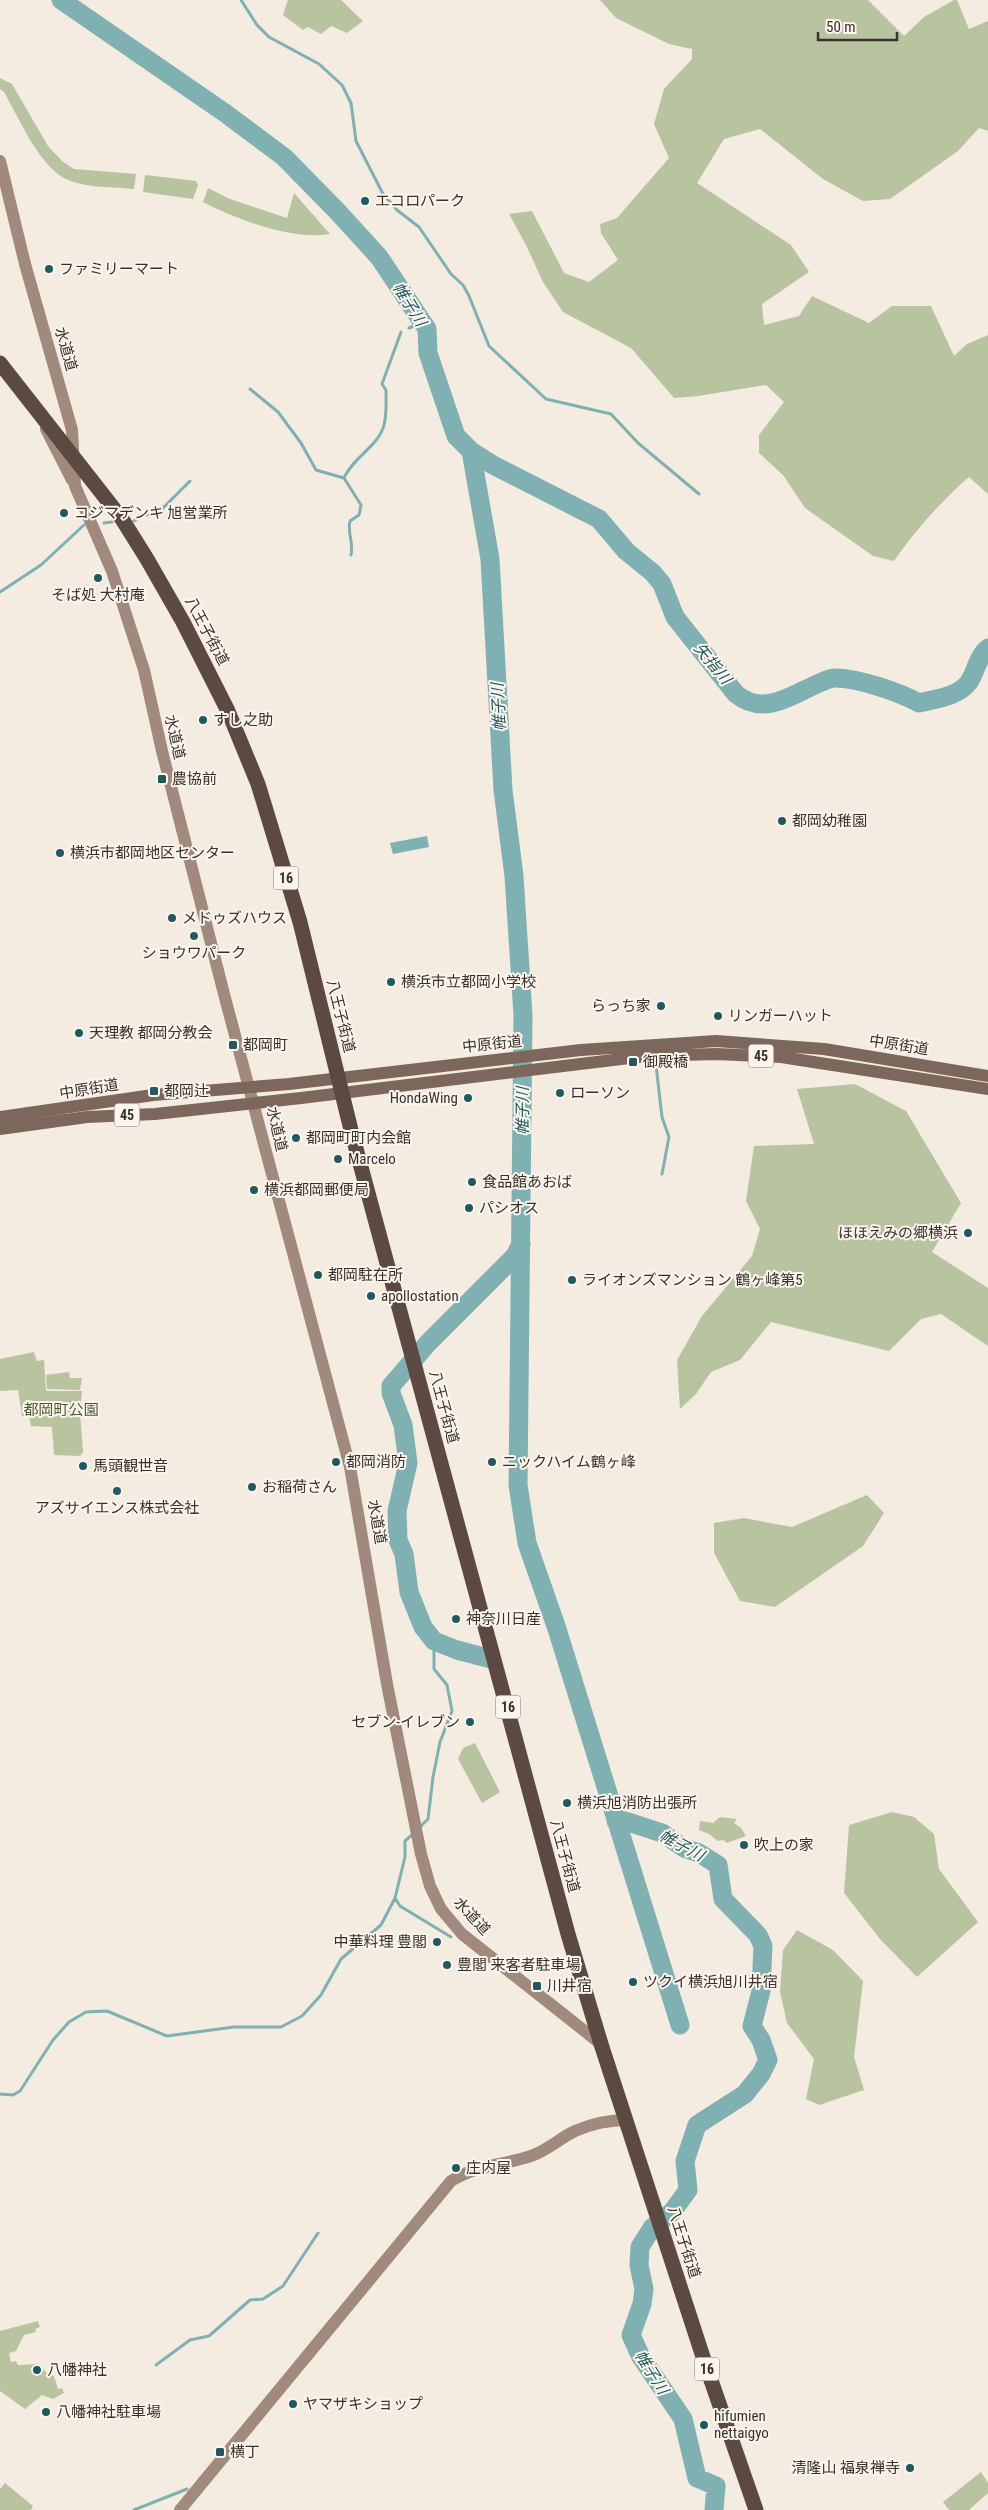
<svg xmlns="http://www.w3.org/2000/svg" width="988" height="2510" font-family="'Roboto Condensed','Noto Sans JP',sans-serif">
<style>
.green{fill:#b8c4a0}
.water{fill:#7fb0b2}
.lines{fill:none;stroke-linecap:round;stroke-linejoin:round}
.stream{stroke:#7fb0b2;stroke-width:3}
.river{stroke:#7fb0b2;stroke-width:19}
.secondary{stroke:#a18a7d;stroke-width:12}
.primary{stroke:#7d675c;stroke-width:12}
.highway{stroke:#5c4a42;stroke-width:15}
.poi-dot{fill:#1f5a5e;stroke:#fbf5ee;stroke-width:2}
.labels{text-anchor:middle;stroke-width:4;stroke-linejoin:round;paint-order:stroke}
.shield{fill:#fbf5ee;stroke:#756b66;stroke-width:1}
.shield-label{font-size:14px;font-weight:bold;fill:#3b302b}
.poi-label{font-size:15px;fill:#3b302b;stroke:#fbf5ee;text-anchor:start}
.street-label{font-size:15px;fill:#3b302b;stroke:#fbf5ee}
.park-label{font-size:15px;fill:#4a5a2e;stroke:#fbf5ee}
.water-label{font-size:16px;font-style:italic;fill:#1f5a5e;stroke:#fbf5ee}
</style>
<rect width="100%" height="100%" fill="#f4ebe1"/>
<path class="green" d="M288,0h53l22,21 -16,12 -16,-7 -10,8 -13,-7 -5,3 -20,-15z
M600,0h268l36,36 20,-19 30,-17h3l12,29 19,-8v110l-9,-3 -21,23 -68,48 -27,2 -40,-22 -63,-50 -36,10 -27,44 94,62 18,27 -47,32 2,21 35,-9 13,-20 57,27 23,-17h39l23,50 13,-12 21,-9v159l-19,-17c-27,23 -55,55 -75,84l-21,-5 -68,-48 -22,-33 -24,-22v-18l25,-33 -18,-17 -68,11 -24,2 -43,-50 -68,-36 -20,-30 -17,-37 -17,-31 23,-3 32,62 25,9 29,-22 -17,-27 -1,-9 17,-6 52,-60 -15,-34 10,-35 28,-30v-10l-23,-5 -53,-26z
M0,78l12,6 36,62 14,15 12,8 62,5 -2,15c-21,-2 -49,-1 -68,-10 -27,-13 -47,-61 -62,-87l-4,-3z
M145,175l51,6 2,4 -5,14 -50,-7z
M208,188l22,11 57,19 7,-25 36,41c-37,7 -94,-15 -127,-32z
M855,1084l51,27 55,92 -29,49 56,36v58l-47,-32 -20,5 -32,32 -118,-29 -31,38 -29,12 -15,22 -16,15 -3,-49 25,-44 50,-60 8,-27 -14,-28 8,-55 60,-2 -17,-55z
M34,1352l3,9 7,-1 2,31h36l-2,21 3,40 -3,4 -26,-1 -2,-28 -21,-1 -2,-10h-7l-4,-26 -18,1v-32z
M69,1372l1,6h12l-2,12 -33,-1 -1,-14z
M867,1495l17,18 -21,33 -88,61 -35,-6 -26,-48v-30l30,-5 48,9z
M475,1743l25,49 -18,11 -24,-44 5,-11z
M892,1812l22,5 20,17 5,35 39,53 -61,55 -37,-38 -36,-46 5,-68z
M720,1817l17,2 -3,4 7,5 5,8 -19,7 -4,-3 -5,1 -9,-7 -10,-4 1,-9 13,2z
M797,1930l36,20 30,31 -9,76 10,33 -45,15 -13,-6 8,-40 -27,-36 -7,-31 3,-42z
M38,2321l2,6 -5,2 1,3 -12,3 -8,16 -7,2 2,9 5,-1 2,4 20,-1 9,9 7,3 4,13 4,-1 2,5 -11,6 -11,-4 -17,14 -25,-18v-60z
M981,2472l7,11v10l-19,17h-20l-6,-8z
M5,2483l28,23 -2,4h-31v-21z"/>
<path class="water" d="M427,836l2,11 -36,7 -3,-11z"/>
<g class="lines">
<path class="stream" d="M241,0l16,25 12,12 50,27 23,21 9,18 5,38 27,53 14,16 22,17 32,47 12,11 6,11 20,50 57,53 65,15 27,29 61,51
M409,328l14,-6
M250,389l28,23 23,31 15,27 28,8
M134,521l8,-5 17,-4 31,-31
M104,523l8,-1
M351,555c3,-12 -4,-22 -1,-34l9,-6 2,-10 -17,-27c8,-20 35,-32 40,-53 3,-11 2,-24 2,-35l-4,-6 19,-52
M0,592l41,-27 43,-40
M656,1065l6,52 7,20 -7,37
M419,1828l9,-9 5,-42 7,-35 12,-31 -5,-26 -13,-16v-28
M413,1834l-8,7v16l-10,41 5,8 51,31
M0,2094l13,1 7,-4 33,-51 16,-18 17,-10 21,-1 60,25 67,-9h47l21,-11 19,-21 20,-36 40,-34 14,-27
M156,2365l34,-25 19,-4 41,-36 13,-1 20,-13 35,-53
M134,2510l53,-21"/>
<path class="river" d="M61,0l164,113 59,44 53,54 42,46 48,72 1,24 28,83 15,15 22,14 106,54 27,32 27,22 9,11 13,33 61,77c27,22 53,3 81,-10 5,-2 12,-6 18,-6 23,0 64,14 84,25 16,-4 39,-6 50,-21 8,-12 8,-25 19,-34
M471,451l19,108 13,231 11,86 9,139 -5,470 9,58 30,86 123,396
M491,1659l-34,-9 -23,-9 -11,-14 -14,-35 -5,-38 -6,-14 -1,-29 11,-48 -5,-38 -12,-32v-7l37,-43 87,-87 6,-12
M616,1821h9l37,12 22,15 15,5 19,12 5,34 35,36 5,11 -2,45 -9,35 9,14 7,20 -7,14 -16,20 -48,31 -12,36 3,29 -16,22 -20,16 -12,19 -1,18 5,24 -2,15 -11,31 10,22 42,62 14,59 19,8 -2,24"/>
<path class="secondary" d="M0,161l25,103 47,166 3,56 37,85 32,99 18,81 62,243 126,473 37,217 34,170 9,32 11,23 21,25 139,110
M46,429l26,51
M180,2510l271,-329c25,-16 53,-16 80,-25 17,-6 29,-18 44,-25 16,-7 35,-11 52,-11"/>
<path class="primary" d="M0,1117l153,-22 136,-11 292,-34 135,-9 108,8 164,27
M0,1129l87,-12 68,-3 146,-16 345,-42 71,-2 64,3 207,32"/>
<path class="highway" d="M0,363l122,156 25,40 36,63 45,89 30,73 42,138 51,208 217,804 33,110 103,316 52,150"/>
</g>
<g class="poi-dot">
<circle cx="365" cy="201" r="5"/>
<circle cx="49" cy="269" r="5"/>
<circle cx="64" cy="513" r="5"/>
<circle cx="98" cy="578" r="5"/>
<circle cx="203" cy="720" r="5"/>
<rect x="157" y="774" width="10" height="10" rx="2.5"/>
<circle cx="782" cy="821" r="5"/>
<circle cx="60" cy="853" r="5"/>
<circle cx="172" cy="918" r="5"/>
<circle cx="194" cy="936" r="5"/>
<circle cx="391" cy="982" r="5"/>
<circle cx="661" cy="1006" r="5"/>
<circle cx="718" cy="1016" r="5"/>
<circle cx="79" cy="1033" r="5"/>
<rect x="228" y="1040" width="10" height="10" rx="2.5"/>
<rect x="628" y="1057" width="10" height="10" rx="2.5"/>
<rect x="149" y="1086" width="10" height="10" rx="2.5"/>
<circle cx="560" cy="1093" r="5"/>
<circle cx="468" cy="1098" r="5"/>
<circle cx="296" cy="1138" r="5"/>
<circle cx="338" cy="1159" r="5"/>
<circle cx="472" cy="1182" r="5"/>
<circle cx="254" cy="1190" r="5"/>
<circle cx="469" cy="1208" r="5"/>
<circle cx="968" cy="1233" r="5"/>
<circle cx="318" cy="1275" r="5"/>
<circle cx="572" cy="1280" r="5"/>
<circle cx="371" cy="1296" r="5"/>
<circle cx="336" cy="1462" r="5"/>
<circle cx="492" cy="1462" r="5"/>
<circle cx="83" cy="1466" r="5"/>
<circle cx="252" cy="1487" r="5"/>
<circle cx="117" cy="1491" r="5"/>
<circle cx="456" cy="1619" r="5"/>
<circle cx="470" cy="1722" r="5"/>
<circle cx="567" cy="1803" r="5"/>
<circle cx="744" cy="1845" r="5"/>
<circle cx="437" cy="1942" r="5"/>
<circle cx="447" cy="1965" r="5"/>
<circle cx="633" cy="1982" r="5"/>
<rect x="532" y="1981" width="10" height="10" rx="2.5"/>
<circle cx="456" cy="2168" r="5"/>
<circle cx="37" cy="2370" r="5"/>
<circle cx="293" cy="2404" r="5"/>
<circle cx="46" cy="2412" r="5"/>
<circle cx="704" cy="2425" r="5"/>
<rect x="215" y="2447" width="10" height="10" rx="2.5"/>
<circle cx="910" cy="2468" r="5"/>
</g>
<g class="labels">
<g class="shield">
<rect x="273.5" y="866.5" width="25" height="23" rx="4"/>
<rect x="748.5" y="1044.5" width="25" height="23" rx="4"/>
<rect x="114.5" y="1103.5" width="25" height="23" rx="4"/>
<rect x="495.5" y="1695.5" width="25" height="23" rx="4"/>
<rect x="694.5" y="2357.5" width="25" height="23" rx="4"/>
</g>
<g class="shield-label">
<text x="286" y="883">16</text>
<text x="761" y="1061">45</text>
<text x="127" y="1120">45</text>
<text x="508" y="1712">16</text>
<text x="707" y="2374">16</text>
</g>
<g class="poi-label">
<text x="375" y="206">エコロパーク</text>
<text x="59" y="274">ファミリーマート</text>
<text x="74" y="518">コジマデンキ 旭営業所</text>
<text x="98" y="600" text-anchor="middle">そば処 大村庵</text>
<text x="213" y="725">すし之助</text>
<text x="172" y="784">農協前</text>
<text x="792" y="826">都岡幼稚園</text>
<text x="70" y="858">横浜市都岡地区センター</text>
<text x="182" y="923">メドゥズハウス</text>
<text x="194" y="958" text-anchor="middle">ショウワパーク</text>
<text x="401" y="987">横浜市立都岡小学校</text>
<text x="651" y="1011" text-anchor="end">らっち家</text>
<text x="728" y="1021">リンガーハット</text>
<text x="89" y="1038">天理教 都岡分教会</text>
<text x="243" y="1050">都岡町</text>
<text x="643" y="1067">御殿橋</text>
<text x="164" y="1096">都岡辻</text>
<text x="570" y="1098">ローソン</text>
<text x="458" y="1103" text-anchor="end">HondaWing</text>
<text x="306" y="1143">都岡町町内会館</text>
<text x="348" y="1164">Marcelo</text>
<text x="482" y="1187">食品館あおば</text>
<text x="264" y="1195">横浜都岡郵便局</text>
<text x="479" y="1213">パシオス</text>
<text x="958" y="1238" text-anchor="end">ほほえみの郷横浜</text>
<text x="328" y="1280">都岡駐在所</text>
<text x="582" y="1285">ライオンズマンション 鶴ヶ峰第5</text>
<text x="381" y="1301">apollostation</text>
<text x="346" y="1467">都岡消防</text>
<text x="502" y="1467">ニックハイム鶴ヶ峰</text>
<text x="93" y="1471">馬頭観世音</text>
<text x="262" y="1492">お稲荷さん</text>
<text x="117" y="1513" text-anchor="middle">アズサイエンス株式会社</text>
<text x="466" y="1624">神奈川日産</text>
<text x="460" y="1727" text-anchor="end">セブン-イレブン</text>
<text x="577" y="1808">横浜旭消防出張所</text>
<text x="754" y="1850">吹上の家</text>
<text x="427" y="1947" text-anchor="end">中華料理 豊閣</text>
<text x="457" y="1970">豊閣 来客者駐車場</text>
<text x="643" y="1987">ツクイ横浜旭川井宿</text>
<text x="547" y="1991">川井宿</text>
<text x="466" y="2173">庄内屋</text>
<text x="47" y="2375">八幡神社</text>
<text x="303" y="2409">ヤマザキショップ</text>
<text x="56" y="2417">八幡神社駐車場</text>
<text x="714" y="2421">hifumien<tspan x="714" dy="17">nettaigyo</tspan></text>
<text x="230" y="2457">横丁</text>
<text x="900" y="2473" text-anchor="end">清隆山 福泉禅寺</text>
</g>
<g class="street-label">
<text transform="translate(66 349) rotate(74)" y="5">水道道</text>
<text transform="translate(207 631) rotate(62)" y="5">八王子街道</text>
<text transform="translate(175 737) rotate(77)" y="5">水道道</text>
<text transform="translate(341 1016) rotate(76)" y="5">八王子街道</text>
<text transform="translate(492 1044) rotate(-6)" y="5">中原街道</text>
<text transform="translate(899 1045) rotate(9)" y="5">中原街道</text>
<text transform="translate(89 1089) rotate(-9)" y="5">中原街道</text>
<text transform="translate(277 1129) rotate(77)" y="5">水道道</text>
<text transform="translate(444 1407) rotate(75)" y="5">八王子街道</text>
<text transform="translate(377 1522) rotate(80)" y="5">水道道</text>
<text transform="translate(565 1856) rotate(75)" y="5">八王子街道</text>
<text transform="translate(472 1916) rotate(47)" y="5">水道道</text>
<text transform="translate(684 2242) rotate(72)" y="5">八王子街道</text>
</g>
<g class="park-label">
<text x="61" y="1415">都岡町公園</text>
</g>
<g class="water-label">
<text transform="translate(410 304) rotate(58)" y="6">帷子川</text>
<text transform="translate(713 663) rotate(50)" y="6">矢指川</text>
<text transform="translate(498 707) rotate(-93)" y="6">帷子川</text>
<text transform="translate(522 1111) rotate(-90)" y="6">帷子川</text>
<text transform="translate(682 1845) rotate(28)" y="6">帷子川</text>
<text transform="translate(652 2372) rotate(58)" y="6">帷子川</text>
</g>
</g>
<path d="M818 32v8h79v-8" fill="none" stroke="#3b302b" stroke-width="2.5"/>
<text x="826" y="32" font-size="15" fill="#3b302b" stroke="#fbf5ee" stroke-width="4" paint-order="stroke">50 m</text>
</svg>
